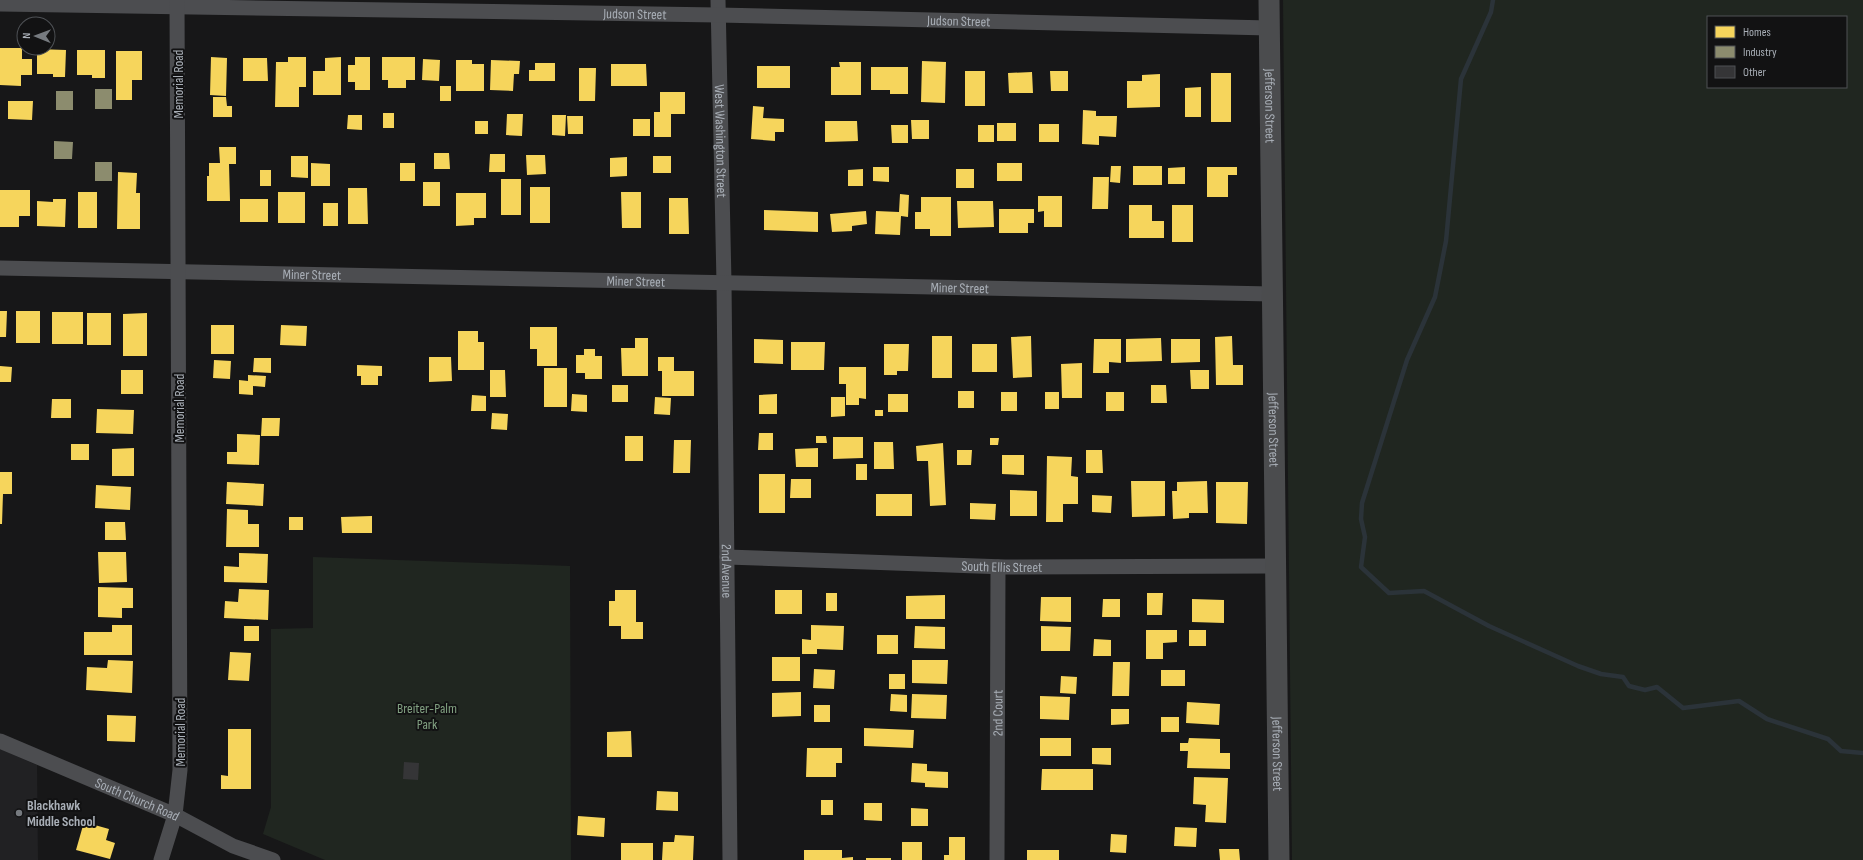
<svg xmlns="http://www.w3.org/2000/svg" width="1863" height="860" font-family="'Sofia Sans Condensed',sans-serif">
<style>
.built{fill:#212123}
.green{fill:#202620;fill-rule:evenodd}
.homes{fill:#f6d55c}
.industry{fill:#8c8c6e}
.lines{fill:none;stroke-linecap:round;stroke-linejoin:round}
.stream{stroke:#2b3339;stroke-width:4.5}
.building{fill:#353537}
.street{stroke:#4c4d50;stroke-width:15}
.secondary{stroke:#4b4c4e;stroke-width:21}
.poi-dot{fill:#767a7f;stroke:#121213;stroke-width:1.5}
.labels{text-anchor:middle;stroke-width:4;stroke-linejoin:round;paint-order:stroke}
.street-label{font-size:14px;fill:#a9afb7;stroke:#121213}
.park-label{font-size:14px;fill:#82a182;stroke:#121213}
.poi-label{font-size:14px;font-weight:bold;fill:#a9afb7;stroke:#121213;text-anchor:start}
</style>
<rect width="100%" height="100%" fill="#171718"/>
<path class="built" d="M0,749l37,16 1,95h-38z"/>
<path class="green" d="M1283,0h580v860h-571zM1708,17h138v70h-138z
M313,557l257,9 1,294h-246l-62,-26 8,-27v-178l42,-1z"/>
<path class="homes" d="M0,48h22v11h10v16h-11v11l-21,-1z
M37,49l29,1 -1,27h-12v-3h-16z
M77,50h28v28h-13v-3h-15z
M116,51h26v29h-10v20h-16z
M211,57l16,1 -1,38 -16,-1z
M288,57h18v30h-7v20h-24l1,-45h12z
M341,57v38h-28v-24h12v-13z
M355,57h15v33h-15v-8h-7v-17h7z
M382,57h33v23h-9v8h-18v-8h-6z
M243,58h24l1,23h-25z
M423,59l17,1 -1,21 -17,-1z
M456,60h16v4h12v27h-28z
M491,60l29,1 -1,13h-5l-1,17 -23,-1z
M922,61l24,1 -1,41 -24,-1z
M839,62h22v33h-30v-28h9z
M535,63h20v18h-26v-11h6z
M611,64h35l1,22h-36z
M757,66h33v22h-33z
M871,67h37v27h-18v-4h-19z
M579,68h17l-1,33h-16z
M965,71h20v35h-20z
M1050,71h18v20h-17z
M1032,72l1,21h-24l-1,-20z
M1211,73h20v49h-20z
M1160,74v33l-33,1v-27h15v-6z
M440,86h11v15h-11z
M1201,87v30h-16v-29z
M660,92h25v22h-14v23h-17v-25h6z
M213,97h13l1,9h5v11h-19z
M8,101h25l-1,19 -24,-1z
M753,106l11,1 -1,11 21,1v13h-9v9l-24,-2z
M1083,110l13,1v5h21l-1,21 -17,-1v9l-17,-1z
M383,113h11v15h-11z
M507,114h16l-1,22 -16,-1z
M348,115h14v15l-15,-1z
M552,115h14l-1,21 -13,-1z
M567,116h16v18h-15z
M633,119h17v17h-17z
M911,120h18v19h-17z
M475,121h13v13h-13z
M825,121h32l1,20 -33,1z
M997,123h19v18h-19z
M1039,124h20v18h-20z
M891,125h17v18h-16z
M978,125h16v17h-16z
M219,147h17v17h-7l1,37h-23v-25h2v-13h11z
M434,153h15l1,16h-16z
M490,154h15v18h-16z
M526,155h19l1,19 -19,1z
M291,156h17v22l-17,-1z
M653,156h18v17h-18z
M627,157v19l-17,1v-19z
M311,163l19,1v22h-19z
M400,163h15v18h-15z
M997,163h25v18h-25z
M1111,166h10l-1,17 -10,-1z
M1133,166h29v19h-29z
M873,167h16v15l-16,-1z
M1185,167v17h-17v-16z
M1207,167h30v8h-9v22h-21z
M863,169v17h-15v-16z
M956,169h18v19h-18z
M260,170h11v16h-11z
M118,172l19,1 -1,20h4v36h-23z
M1093,177h16l-1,32h-16z
M501,179h20v36h-20z
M423,182h17v24h-17z
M530,187h20v36h-20z
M348,188h19l1,36h-20z
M0,190h30v26h-11v11h-19z
M78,192h19v36h-19z
M278,192h27v31h-27z
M621,192h20v36h-19z
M456,193h30v25h-12v7l-18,1z
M900,194l9,1 -1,22 -7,-1 -1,19 -25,-1 1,-23 23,1z
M1038,196h24v31h-18v-16l-6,1z
M921,197h30v39h-21v-7h-15v-17h6z
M669,198h19l1,36h-20z
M53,199h13l-1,28 -28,-1v-25l16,1z
M240,199h28v23h-28z
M957,201h36l1,26 -36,1z
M323,203h15v23h-15z
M1129,205h23v16h12v17h-35z
M1172,205h21v37h-21z
M999,209h35v14h-6v10h-29z
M764,210l54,2v20l-54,-2z
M866,211l1,13 -15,2v5l-20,1 -2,-18z
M0,311h7l-1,26h-6z
M16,311h24v32h-24z
M52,312h31v32h-31z
M87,313h24v32h-24z
M147,313v43h-24v-42z
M211,325h23v29h-23z
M281,325l26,1 -1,20 -26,-1z
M530,327h27v39h-20v-17h-7z
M458,331h20v11h6v28h-26z
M932,336h20v42h-20z
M1031,336l1,41 -19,1 -2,-41z
M1232,336l1,29h10v20h-27l-1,-48z
M635,338h13v38h-26l-1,-28h14z
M1161,338l1,23 -36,1v-23z
M754,339l29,1v24l-29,-1z
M1094,339h27v24l-12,-1v11h-16z
M1171,339h29v23l-29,1z
M791,342h34l-1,28h-33z
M884,344h25l-1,27h-11v4h-13z
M972,344h25v28h-25z
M584,349h11v7h7v23h-17v-6h-9v-18h8z
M429,357h22l1,24 -23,1z
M658,357h16v14h20v25h-32v-25h-4z
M254,358h17v15l-18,-1z
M214,360l17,1 -1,18 -17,-1z
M1082,363v35h-20l-1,-34z
M357,365l25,1v10h-4v9h-17v-9h-4z
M0,366l12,1 -1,15h-11z
M839,367h27v32l-7,-1v7h-13v-21h-7z
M544,368h23v39h-23z
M121,370h22v24h-22z
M490,370h15l1,27h-16z
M1190,370h19v19h-18z
M248,375l18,1 -1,11 -12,-1v9l-14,-1v-14l9,1z
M612,385h16v17h-16z
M1151,385h15l1,18h-16z
M958,391h16v17h-16z
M1001,392h16v19h-16z
M1045,392h14v17h-14z
M1106,392h18v19h-18z
M572,394l15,1v17l-16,-1z
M777,394v20h-18v-19z
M888,394h20v18h-20z
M472,395l14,1v15h-15z
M655,397l16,1 -1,17 -16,-1z
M831,397h14v19l-14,1z
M52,399h19v19h-20z
M97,409l37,1 -1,24 -37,-1z
M875,410h8v6h-8z
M492,413l16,1 -1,16 -16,-1z
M262,418h18l-1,18h-18z
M759,433h14v17h-15z
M237,434l23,1 -1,30 -32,-1v-12h10z
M625,436h18v25h-18z
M816,436h10l1,7h-11z
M833,437h30v21l-30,1z
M990,438h9l-1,7h-8z
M674,440h17l-1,33h-17z
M874,442h19l1,27h-20z
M943,443l3,62 -16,1 -2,-45h-11l-1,-15z
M71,444h18v16h-18z
M134,448v28h-22v-27z
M818,448v19h-22l-1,-18z
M957,450h15l-1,15h-14z
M1086,450h16l1,23h-17z
M1002,455h22v20l-22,-1z
M1047,456l25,1 -1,19 7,1v27h-15v18h-17z
M856,464h11v16h-11z
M0,472h12v22h-9l-1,30h-2z
M759,474h26v39h-26z
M791,479h20v19h-21z
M1131,481h34v35l-33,1z
M1207,481l1,32h-19v5l-16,1 -1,-28h5v-9z
M227,482l37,2 -1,22 -37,-2z
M1216,482h32l-1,42 -31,-1z
M96,485l35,2 -1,23 -35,-2z
M1010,490l27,1v25h-27z
M876,494h36v22h-36z
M1092,495l20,1 -1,17 -19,-1z
M970,503l26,1 -1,16 -25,-1z
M227,509l21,1v14h11v23h-33z
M372,516v17h-30l-1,-16z
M289,517h14v13h-14z
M105,522h20l1,18h-21z
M98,552h28l1,30 -28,1z
M239,553l29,1 -1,29 -43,-1v-16l15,1z
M98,587l35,1v20h-11v10l-24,-1z
M239,589l30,1 -1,30 -44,-2 1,-17 13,1z
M615,590h21v32h7v17h-22v-13h-12v-25h6z
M775,590h27v24h-27z
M826,593h11v18h-11z
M1147,593h16l-1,22h-15z
M945,595v24h-39v-23z
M1041,597h30v25l-31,-1z
M1103,599h17v18h-18z
M1192,599l32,1v23l-32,-1z
M112,625h20v30h-48v-23h28z
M811,625l33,1 -1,24 -26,-1v5h-15v-15l9,1z
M244,626h15v15h-15z
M915,626l30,1v22l-31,-1z
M1041,626l30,1 -1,24h-29z
M1146,630h31v12l-14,1v16h-17z
M1189,630h17v16h-17z
M877,635h21v19h-21z
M1094,639l17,1v16h-18z
M230,652l21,1 -2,28 -21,-1z
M772,657h28v24h-28z
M108,660l25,1 -1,32 -46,-3 1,-23 20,1z
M912,660h36l-1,24 -35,-1z
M1113,662h17l-1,34h-17z
M814,669l21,1 -1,19 -21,-1z
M1161,670h24v16h-24z
M889,674h16v15h-16z
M1061,676l16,1 -1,17 -16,-1z
M801,692v24l-29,1v-24z
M891,694l16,1v17l-17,-1z
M912,694l35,1 -1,24 -35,-1z
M1040,696l30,1 -1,23 -29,-1z
M1187,702l33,2 -1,21 -33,-2z
M814,705h16v17h-16z
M1111,709h18v15l-18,1z
M107,715l29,1 -1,26 -28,-1z
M1161,717h18v15h-18z
M864,728l50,2 -1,18 -49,-2z
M228,729h23v60h-30v-14l7,1z
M631,731l1,26h-25v-25z
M1040,738h31v18h-31z
M1189,738l31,1v14h10v16l-43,-1 1,-17h-8v-8h8z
M807,748h35v15h-6v14h-30z
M1092,748h19v17l-19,-1z
M912,763l15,1v7l21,1v16l-23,-1v-4l-14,-1z
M1042,769h51v21h-52z
M1194,777l34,1 -2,45 -21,-1 1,-17 -13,-1z
M657,791l21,1v19l-22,-1z
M821,800h12v15h-12z
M864,803h18v18l-18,-1z
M911,808l17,1v17h-17z
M578,816l27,2 -1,19 -27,-2z
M84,822l25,7 -3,11 9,3 -5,16 -34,-9z
M1175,827l22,1 -1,19 -22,-1z
M1111,834l16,1 -1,18 -16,-1z
M675,835l19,1 -1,24h-31l1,-18h11z
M949,837h16v23h-21v-5h5z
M902,842h20v18h-20z
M621,843h32v17h-32z
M1219,849h20l1,11h-20z
M804,850h38v8l11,-1v3h-49z
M1027,850h32v10h-32z
M866,858h25v2h-25z"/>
<path class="industry" d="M95,89h17v20h-17z
M56,91h17v19h-17z
M54,141l19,1 -1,17h-18z
M95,162h17v19h-17z"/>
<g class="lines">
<path class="stream" d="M1493,0l-2,12 -30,67 -15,162 -11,56 -28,63 -45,143 -1,16 4,18 -4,30 28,26 35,-2 65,35 89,40 23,8 22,3 6,9 16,4 12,-3 26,21 56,-7 28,18 61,20 13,12 22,2"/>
</g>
<path class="building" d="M404,762l15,1 -1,17 -15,-1z"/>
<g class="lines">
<g class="street">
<path id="s1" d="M718,0l6,283 6,577"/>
<path id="s2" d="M0,4l718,11 551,13"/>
<path id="s3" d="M0,268l1272,26"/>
<path id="s4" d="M727,557l278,10 271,-1"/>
<path id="s5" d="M0,741l175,74 58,31 40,14"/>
<path d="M161,860l14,-45 5,-45 -3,-770"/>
<path id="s6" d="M997,860l1,-293"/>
</g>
<path class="secondary" id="s7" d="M1269,0l10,860"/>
</g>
<circle class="poi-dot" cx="19" cy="813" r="4"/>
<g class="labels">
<g class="street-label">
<text dy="5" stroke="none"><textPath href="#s2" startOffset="635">Judson Street</textPath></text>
<text dy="5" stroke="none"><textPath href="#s2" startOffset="959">Judson Street</textPath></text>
<text transform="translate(178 84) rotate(-90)" y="5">Memorial Road</text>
<text dy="5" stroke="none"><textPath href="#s7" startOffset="106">Jefferson Street</textPath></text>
<text dy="5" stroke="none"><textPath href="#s1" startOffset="141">West Washington Street</textPath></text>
<text dy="5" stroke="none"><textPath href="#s3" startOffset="312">Miner Street</textPath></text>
<text dy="5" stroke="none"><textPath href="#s3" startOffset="636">Miner Street</textPath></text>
<text dy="5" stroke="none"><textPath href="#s3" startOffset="960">Miner Street</textPath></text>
<text transform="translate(179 408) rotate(-90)" y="5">Memorial Road</text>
<text dy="5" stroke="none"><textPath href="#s7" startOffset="430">Jefferson Street</textPath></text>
<text dy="5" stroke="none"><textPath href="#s4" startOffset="275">South Ellis Street</textPath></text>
<text dy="5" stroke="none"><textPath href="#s1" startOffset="571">2nd Avenue</textPath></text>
<text dy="5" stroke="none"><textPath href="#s6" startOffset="147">2nd Court</textPath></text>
<text transform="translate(180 732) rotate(-90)" y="5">Memorial Road</text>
<text dy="5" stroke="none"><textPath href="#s7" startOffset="754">Jefferson Street</textPath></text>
<text dy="5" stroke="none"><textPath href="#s5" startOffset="149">South Church Road</textPath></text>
</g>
<g class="park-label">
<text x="427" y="713">Breiter-Palm<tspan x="427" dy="16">Park</tspan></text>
</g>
<g class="poi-label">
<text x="27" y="810">Blackhawk<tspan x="27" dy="16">Middle School</tspan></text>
</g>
</g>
<rect x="1707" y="16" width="140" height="72" fill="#121213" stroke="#4e5155"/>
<rect x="1715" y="26" width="20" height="12" fill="#f6d55c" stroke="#4e5155"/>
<text x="1743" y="36" font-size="12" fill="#a9afb7">Homes</text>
<rect x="1715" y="46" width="20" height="12" fill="#8c8c6e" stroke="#4e5155"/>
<text x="1743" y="56" font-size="12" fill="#a9afb7">Industry</text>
<rect x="1715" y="66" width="20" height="12" fill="#353537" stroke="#4e5155"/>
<text x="1743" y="76" font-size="12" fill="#a9afb7">Other</text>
<g transform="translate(36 36) rotate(271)"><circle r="19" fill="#121213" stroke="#4e5155"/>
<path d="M0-3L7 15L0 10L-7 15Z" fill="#767a7f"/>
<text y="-6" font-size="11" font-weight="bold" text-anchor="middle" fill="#a9afb7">N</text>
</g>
</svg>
